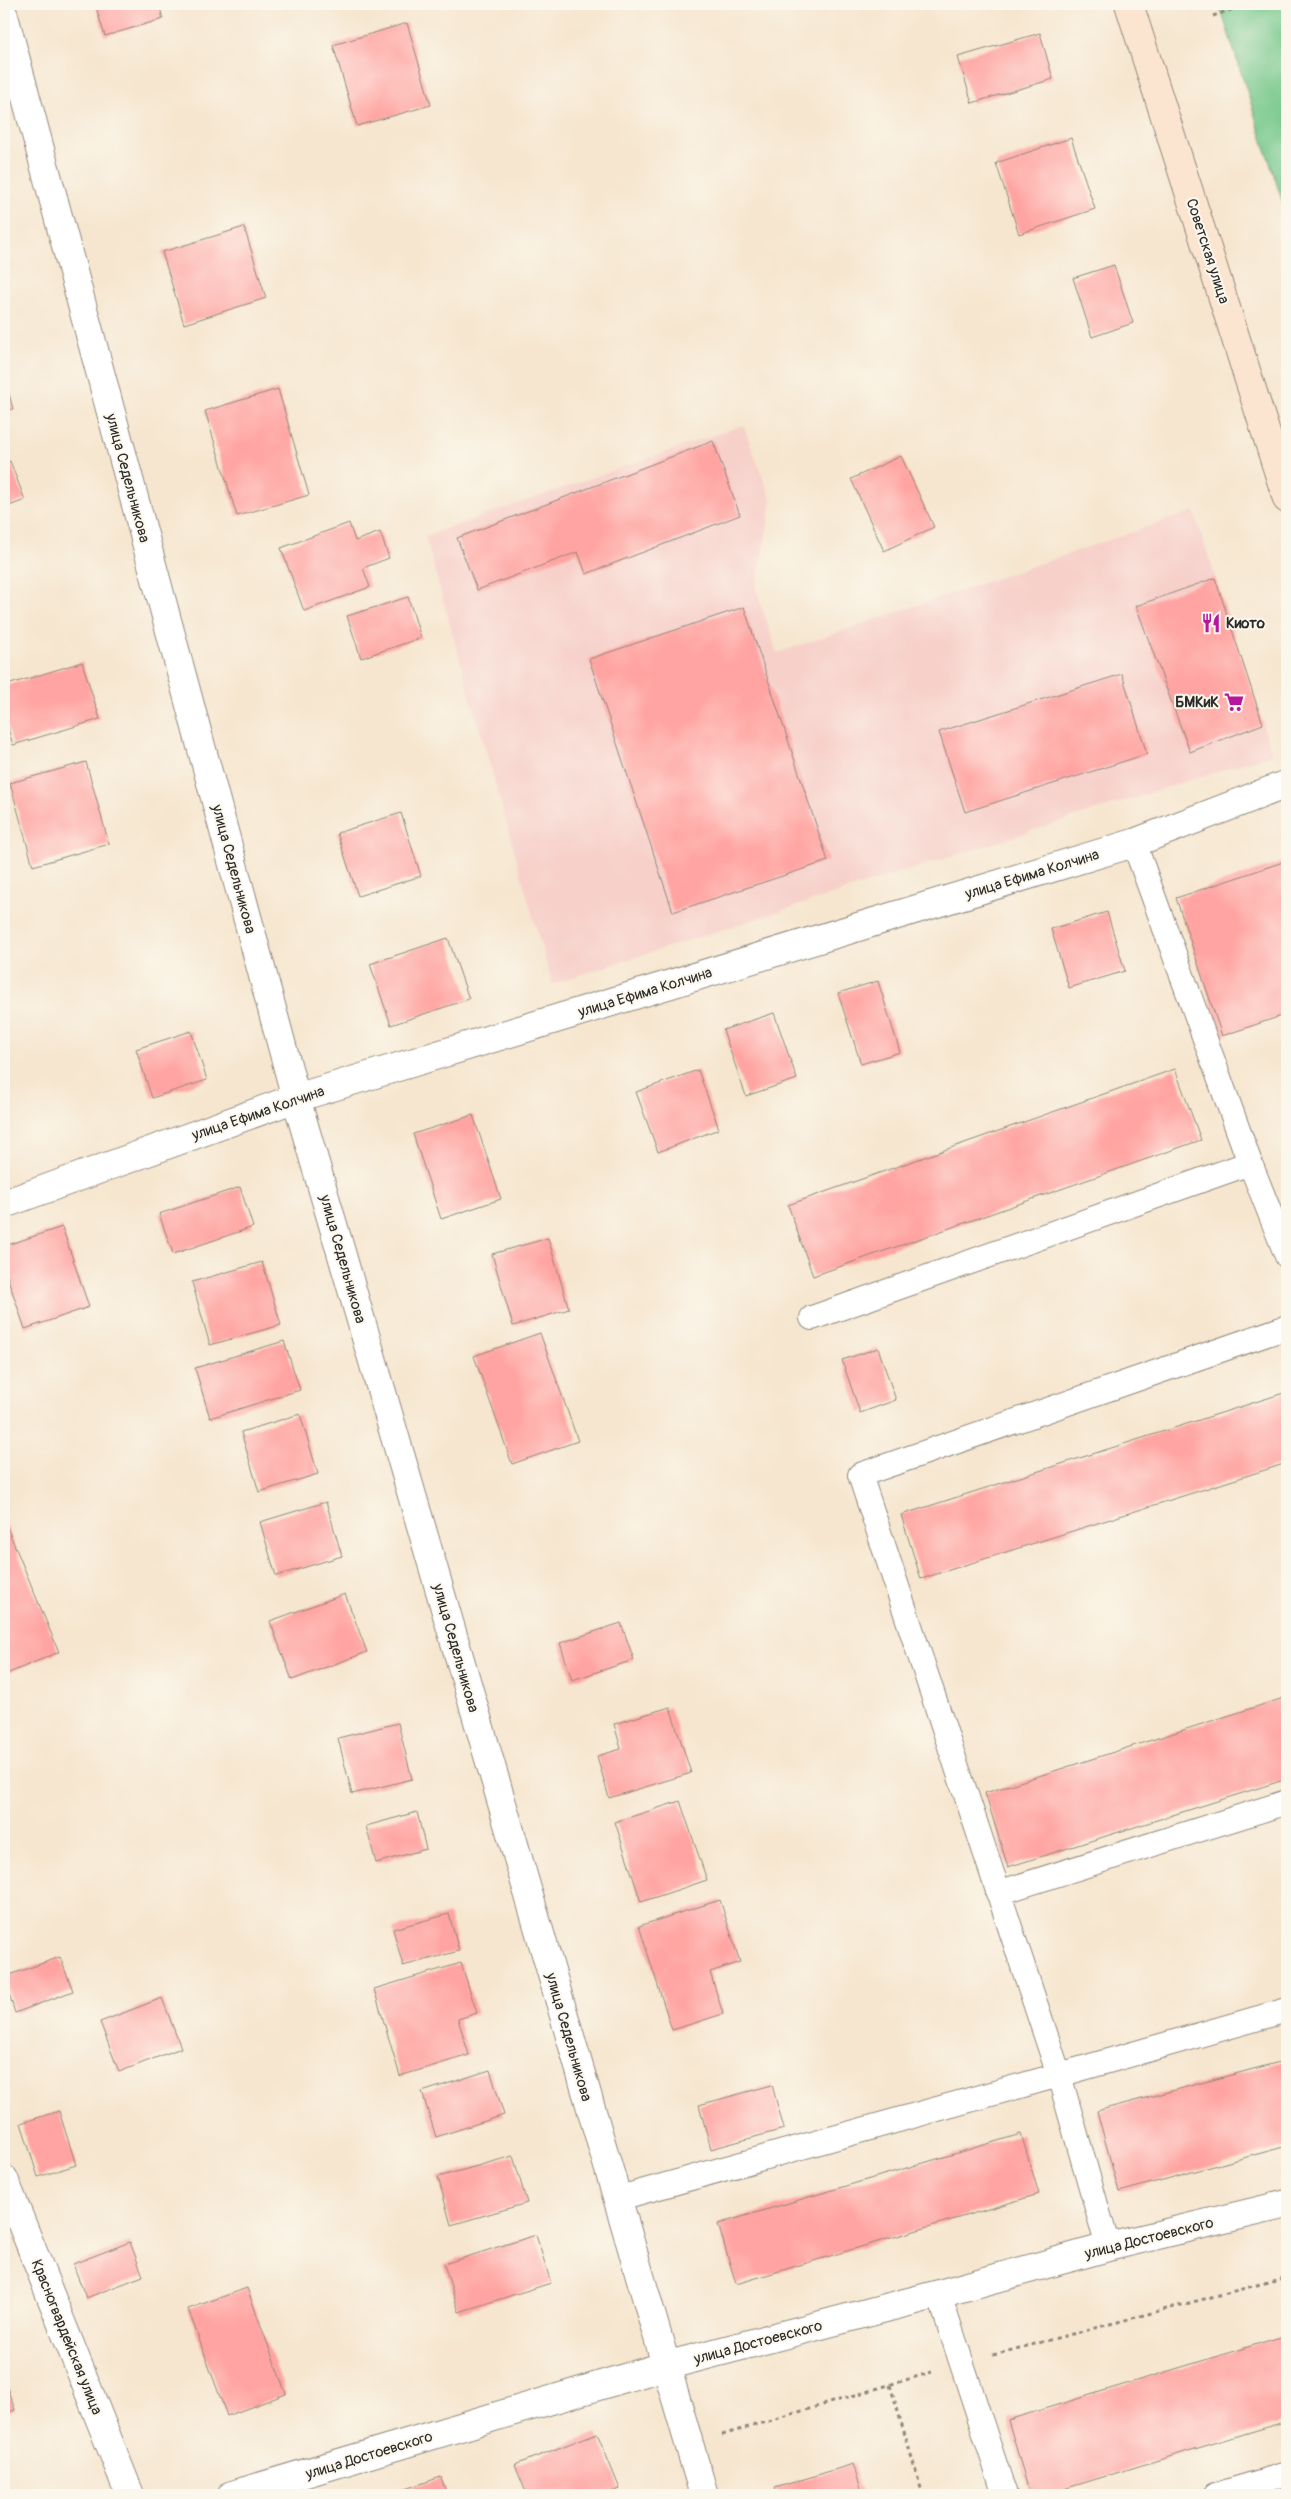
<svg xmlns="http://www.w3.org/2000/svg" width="1291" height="2499" font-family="Pangolin,sans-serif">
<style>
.built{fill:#f7d0ca}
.green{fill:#74c78a;stroke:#50795a}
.building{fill:#ffa4a2}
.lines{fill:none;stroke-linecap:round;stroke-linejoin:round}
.service-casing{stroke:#90887d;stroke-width:26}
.minor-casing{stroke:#90887d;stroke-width:30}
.secondary-casing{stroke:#90887d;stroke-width:30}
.path{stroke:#90887d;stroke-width:3;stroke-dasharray:4 4;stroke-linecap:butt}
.service{stroke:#fff;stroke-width:24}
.minor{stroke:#fff;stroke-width:28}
.secondary{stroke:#fce5d0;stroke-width:28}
.labels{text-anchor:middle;stroke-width:4;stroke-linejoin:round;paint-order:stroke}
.street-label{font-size:15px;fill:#2b2b2b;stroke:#fbf7ec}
.poi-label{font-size:15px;font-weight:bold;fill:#2b2b2b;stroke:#fbf7ec;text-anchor:start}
</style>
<rect width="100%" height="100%" fill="#fbf7ec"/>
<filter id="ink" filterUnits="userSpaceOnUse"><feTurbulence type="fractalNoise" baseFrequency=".02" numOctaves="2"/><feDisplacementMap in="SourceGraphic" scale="10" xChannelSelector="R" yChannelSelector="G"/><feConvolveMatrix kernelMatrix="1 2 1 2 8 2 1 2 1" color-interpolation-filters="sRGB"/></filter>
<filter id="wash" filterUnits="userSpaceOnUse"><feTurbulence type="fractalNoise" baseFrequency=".0096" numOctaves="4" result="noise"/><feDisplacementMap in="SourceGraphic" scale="20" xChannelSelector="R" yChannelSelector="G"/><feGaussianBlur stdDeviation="1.12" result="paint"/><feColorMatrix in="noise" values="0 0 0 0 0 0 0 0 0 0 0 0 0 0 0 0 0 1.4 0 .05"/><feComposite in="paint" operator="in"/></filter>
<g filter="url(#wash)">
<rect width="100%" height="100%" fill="#f6e6cf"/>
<path class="built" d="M743,425l29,76 -16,88 21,64 417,-142 78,243 -720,230 -127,-448z"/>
<path class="green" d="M1219,4h68v212l-65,-203z"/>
<g id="blocks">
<path class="building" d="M95,4h64l4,15 -58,17z
M407,23l24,82 -74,21 -24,-81z
M1040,33l13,46 -81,24 -14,-46z
M1071,138l24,71 -76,25 -23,-71z
M244,227l22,71 -82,26 -22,-72z
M1114,265l19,58 -41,14 -19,-59z
M4,375l9,34 -9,2z
M278,389l31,106 -72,21 -32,-105z
M713,441l27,74 -154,59 -8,-22 -101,38 -20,-52z
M901,456l33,71 -50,24 -33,-72z
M10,461l15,39 -21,8v-44z
M349,523l6,18 25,-9 9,26 -26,10 7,19 -66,24 -23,-63z
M1215,578l48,146 -73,28 -54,-146z
M408,597l13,41 -60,20 -14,-42z
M744,607l84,254 -155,51 -84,-253z
M82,662l18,57 -87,26 -9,-30v-29z
M1122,674l25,80 -182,58 -26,-80z
M86,762l23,82 -76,22 -23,-83z
M401,813l20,63 -63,20 -21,-63z
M1283,862l4,14v138l-65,22 -46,-138z
M1107,912l18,59 -56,17 -18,-59z
M448,938l21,61 -78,26 -21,-61z
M878,981l22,71 -39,12 -23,-71z
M774,1013l23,66 -51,17 -23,-66z
M191,1031l16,49 -55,18 -16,-49z
M1175,1069l26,71 -388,136 -25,-71z
M698,1070l21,59 -61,23 -22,-60z
M473,1115l28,84 -60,20 -28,-85z
M240,1187l13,40 -80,27 -14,-40z
M62,1227l27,80 -64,22 -21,-62v-21z
M548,1238l21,71 -56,17 -21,-72z
M262,1262l19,63 -71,20 -18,-63z
M540,1333l38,108 -66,23 -38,-108z
M284,1341l16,49 -90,28 -15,-50z
M878,1348l18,52 -36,13 -18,-53z
M1287,1392v71l-366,116 -20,-64z
M300,1414l18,60 -59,18 -18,-60z
M326,1502l16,54 -66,20 -16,-54z
M4,1520l55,132 -55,23z
M345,1594l22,58 -75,28 -22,-59z
M621,1623l13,37 -62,20 -12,-37z
M1287,1697v82l-279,88 -23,-74z
M670,1707l21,66 -82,25 -12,-42 24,-7 -7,-25z
M398,1723l14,56 -60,15 -14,-56z
M680,1801l27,79 -66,22 -26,-80z
M417,1812l9,37 -50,14 -10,-37z
M720,1900l20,62 -30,10 13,42 -51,16 -33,-104z
M449,1914l10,37 -56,15 -10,-37z
M60,1957l13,34 -58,22 -11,-36z
M461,1963l16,50 -19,6 11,36 -69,21 -26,-87z
M162,1998l19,50 -62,24 -19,-50z
M1287,2060v86l-168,46 -22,-81z
M490,2070l14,45 -68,22 -14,-45z
M772,2085l12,44 -73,20 -12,-44z
M59,2111l17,54 -38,12 -17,-54z
M1021,2134l18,60 -303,90 -18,-60z
M513,2156l14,47 -76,22 -13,-48z
M536,2235l15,48 -92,29 -15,-48z
M130,2242l13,34 -57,22 -13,-34z
M247,2288l39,106 -59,22 -39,-107z
M1287,2335v86l-243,74h-14l-22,-75z
M4,2379l11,31 -11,4z
M597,2433l23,56 -16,6h-77l-12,-30z
M853,2464l10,31h-86l-2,-7z
M441,2477l6,18h-60z"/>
</g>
</g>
<g filter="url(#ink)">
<use href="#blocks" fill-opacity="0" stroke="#90887d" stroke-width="1"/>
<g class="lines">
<defs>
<path id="service" d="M1134,843l116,320 37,93
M812,1318l438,-155
M998,1893l289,-91
M616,2199l443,-124 -199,-600 427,-148
M1108,2247l-49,-172 228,-65
M939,2294l66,201
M1216,2495l71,-21"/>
<path id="minor" d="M4,16l292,1082 408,1397
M4,1204l292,-106 838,-255 153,-59
M4,2179l126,316
M232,2495l433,-129 274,-72 169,-47 179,-43"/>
<path id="secondary" d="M1129,4l158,495"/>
</defs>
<use href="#service" class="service-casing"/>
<use href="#minor" class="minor-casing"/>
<use href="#secondary" class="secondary-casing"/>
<path class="path" d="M1213,16l35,-12
M993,2355l294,-78
M890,2385l33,110
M722,2435l210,-63"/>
<use href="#service" class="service"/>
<use href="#minor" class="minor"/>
<use href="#secondary" class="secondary"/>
</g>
</g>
<defs>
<symbol id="restaurant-bare" viewBox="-9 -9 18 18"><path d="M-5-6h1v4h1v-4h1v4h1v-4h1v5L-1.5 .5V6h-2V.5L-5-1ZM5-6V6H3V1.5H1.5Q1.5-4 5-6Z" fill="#b5179e" stroke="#fbf7ec" stroke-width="2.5" paint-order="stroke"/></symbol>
<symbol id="supermarket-bare" viewBox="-9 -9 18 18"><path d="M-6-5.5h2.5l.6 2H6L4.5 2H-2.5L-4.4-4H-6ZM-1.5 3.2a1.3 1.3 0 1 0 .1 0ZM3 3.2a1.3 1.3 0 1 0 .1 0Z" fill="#b5179e" stroke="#fbf7ec" stroke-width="2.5" paint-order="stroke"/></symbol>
</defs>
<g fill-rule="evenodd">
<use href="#restaurant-bare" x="1197" y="609" width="28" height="28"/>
<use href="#supermarket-bare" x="1220" y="688" width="28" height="28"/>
</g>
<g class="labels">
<g class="street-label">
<text transform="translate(1208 251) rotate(72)" y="5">Советская улица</text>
<text transform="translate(128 478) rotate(75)" y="5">улица Седельникова</text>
<text transform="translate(234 869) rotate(75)" y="5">улица Седельникова</text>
<text transform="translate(1032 874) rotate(-17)" y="5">улица Ефима Колчина</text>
<text transform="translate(645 992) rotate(-17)" y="5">улица Ефима Колчина</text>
<text transform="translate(258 1113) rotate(-19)" y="5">улица Ефима Колчина</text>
<text transform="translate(343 1259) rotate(74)" y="5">улица Седельникова</text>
<text transform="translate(456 1648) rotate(74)" y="5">улица Седельникова</text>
<text transform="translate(569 2037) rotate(74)" y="5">улица Седельникова</text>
<text transform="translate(1149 2238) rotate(-14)" y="5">улица Достоевского</text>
<text transform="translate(67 2337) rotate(68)" y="5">Красногвардейская улица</text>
<text transform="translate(758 2342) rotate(-15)" y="5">улица Достоевского</text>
<text transform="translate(369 2455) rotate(-17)" y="5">улица Достоевского</text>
</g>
<g class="poi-label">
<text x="1226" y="628">Киото</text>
<text x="1219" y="707" text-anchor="end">БМКиК</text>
</g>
</g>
<rect width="1291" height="2499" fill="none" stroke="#fbf7ec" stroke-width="20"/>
</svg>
